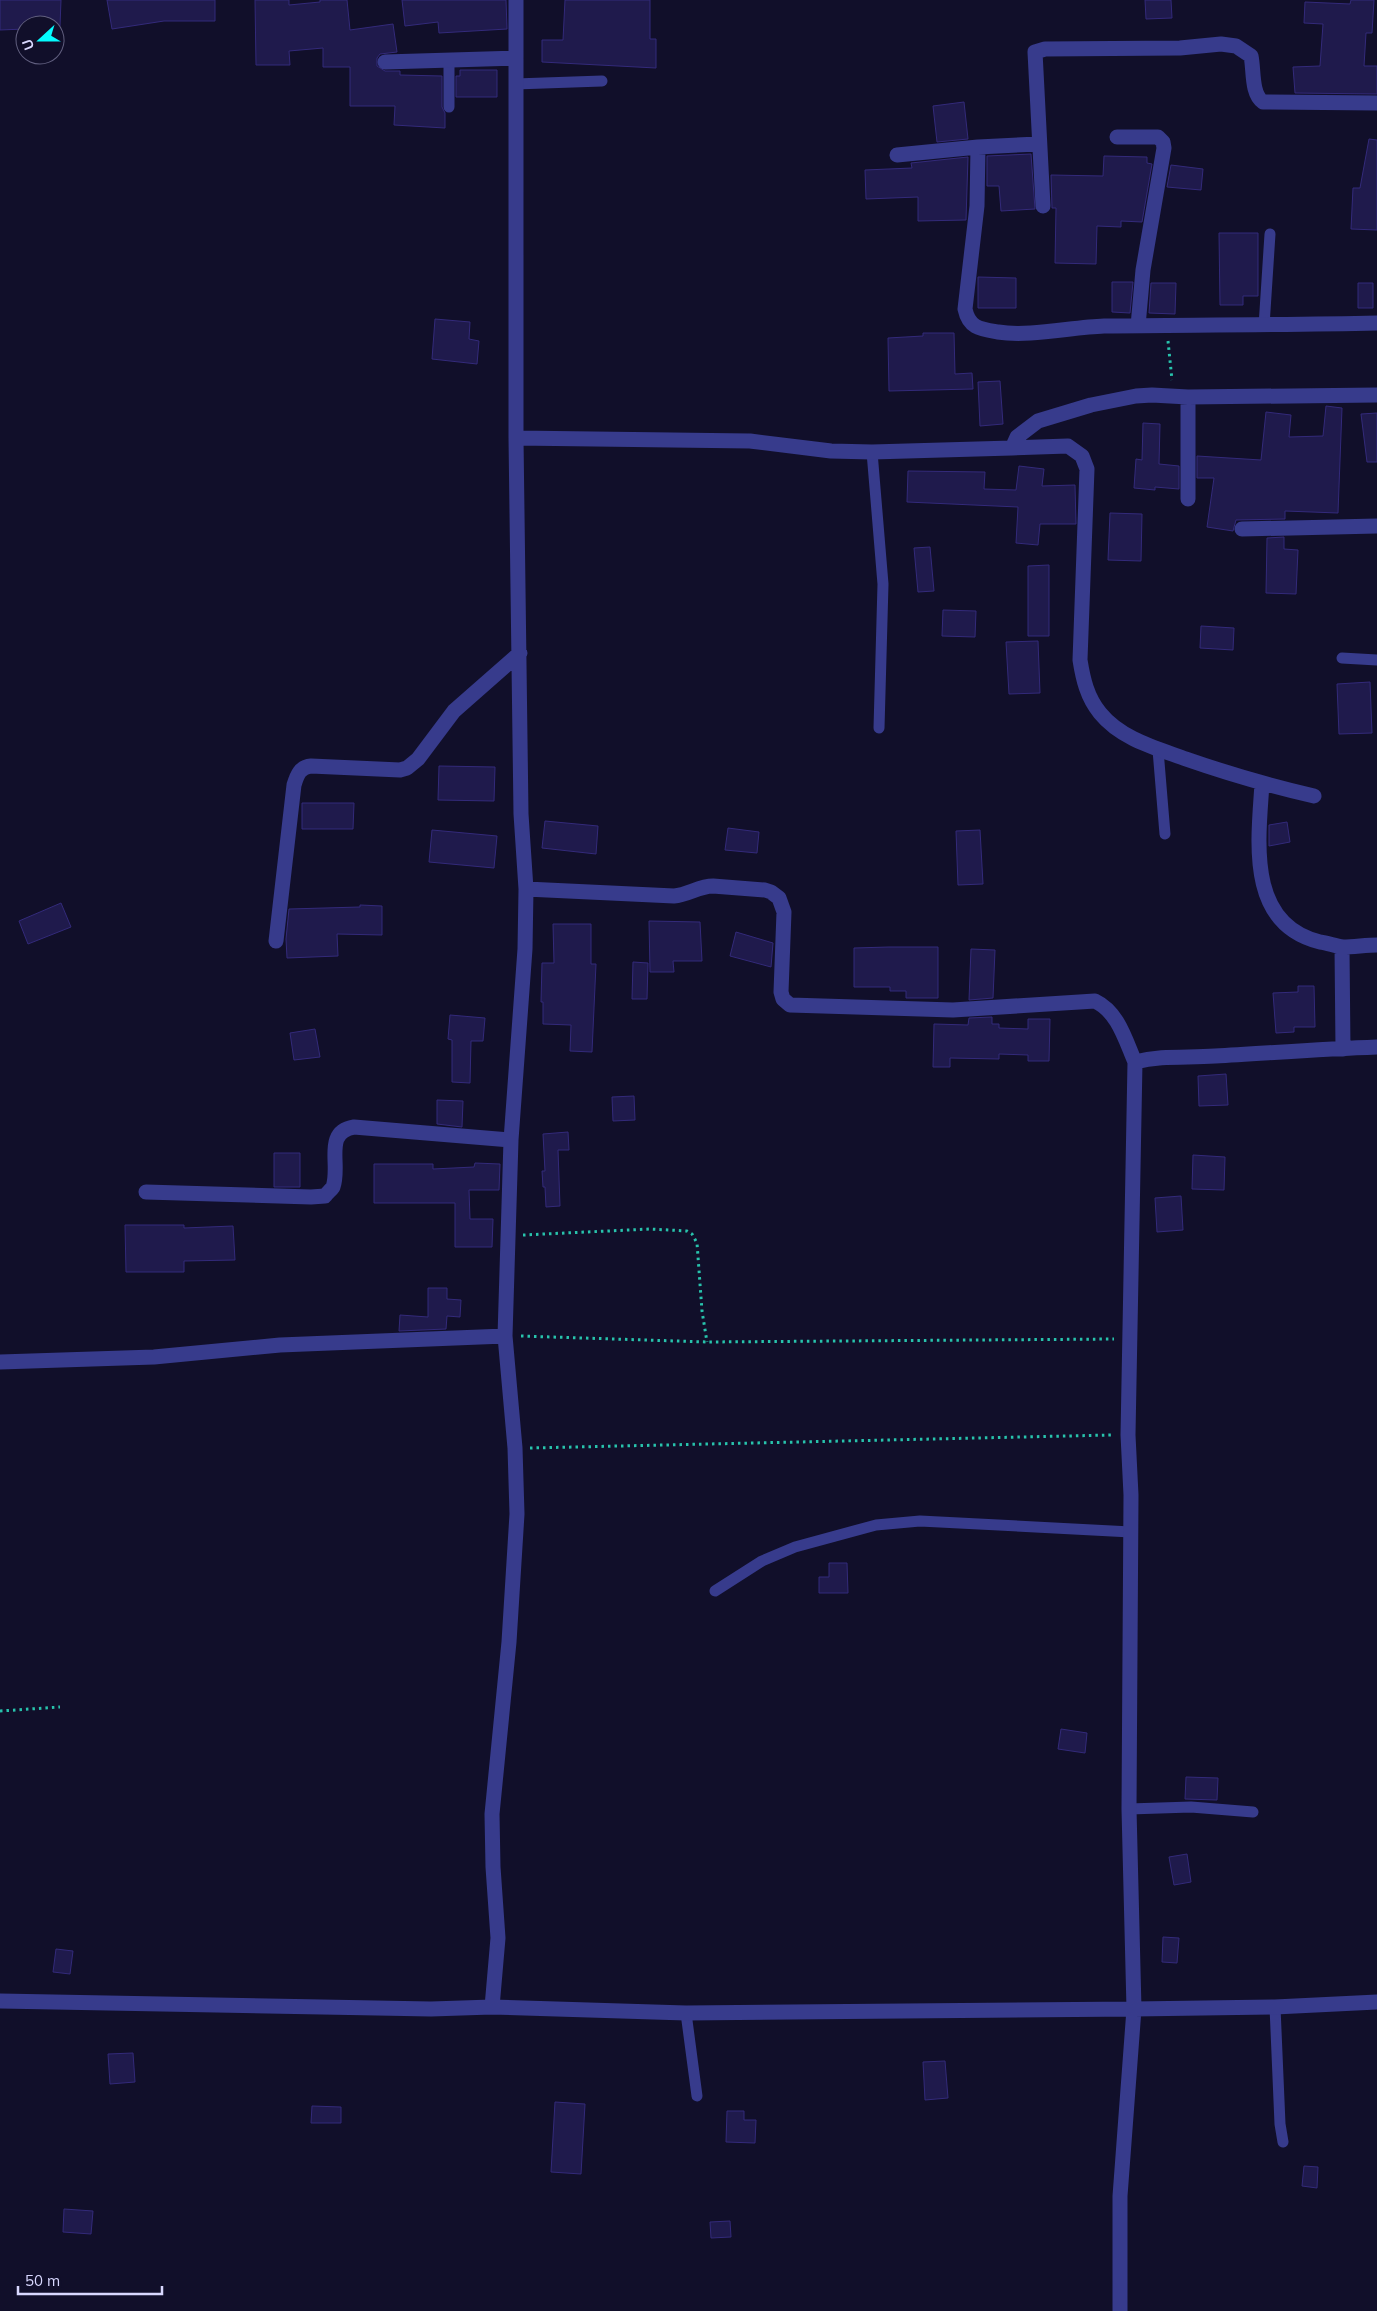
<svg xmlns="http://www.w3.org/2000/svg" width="1377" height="2311" font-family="Mulish,sans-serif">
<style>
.building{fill:#1f1a4c;stroke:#332a7a}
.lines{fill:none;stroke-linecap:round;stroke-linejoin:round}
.path{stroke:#28c3ac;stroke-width:3;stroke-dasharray:2.5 4;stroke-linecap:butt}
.lane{stroke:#373b8c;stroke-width:11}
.street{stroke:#373b8c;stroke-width:15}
</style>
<rect width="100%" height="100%" fill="#110f2a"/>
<path class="building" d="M0,0h61l-1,26 -35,-1v4l-25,1z
M107,0h108v21h-51l-52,8z
M255,0h34v5l31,-3v-2h27l3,30 43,-6 4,28 -17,2 -3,4v8l8,5h15v4l42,1v31l3,6v15l-51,-3 1,-19h-45v-39h-27v-19l-34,3 1,14h-34z
M402,0h104l1,29 -68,4 -1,-11 -33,4z
M565,0h85v39h6v29l-114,-6v-22h21z
M1145,0h26l1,18 -26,1z
M1351,0h23l-2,33h-6l-2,33h13v28l-82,-1 -2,-26 27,-1 3,-42 -19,-1 1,-21 45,2z
M460,70h37v27h-41v-21h4z
M964,102l4,37 -31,3 -4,-36z
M1369,139l8,1v90l-26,-1 2,-41h7z
M1031,154l4,55 -34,2 -2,-25h-12v-30z
M1104,156l43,1v6l5,1 -10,58 -21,-1v6l-24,-1 -1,38 -41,-1 1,-55h-4l-1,-33 52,1z
M968,157l-2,63 -48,1v-24l-52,2 -1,-29 47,-2 -1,-5z
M1171,165l32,4 -2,21 -34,-3z
M1219,233h39v63h-15v9h-23z
M978,277l38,1v30h-38z
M1112,282h21l-3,31 -18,-1z
M1151,283h25l-1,31 -26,-1z
M1358,283h15v25h-15z
M435,319l35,3 -1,17 10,2 -2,23 -45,-5z
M923,333h31l1,41 17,-1 1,16 -84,2 -1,-53 35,-2z
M1000,381l3,43 -23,2 -2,-44z
M1326,406l16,2 -4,105 -53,-2v8l-49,1 -3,11 -26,-4 7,-49h-17v-22l64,4 5,-48 25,3 -2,22 34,-1z
M1377,413v49h-10l-6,-48z
M1143,423l17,1 -1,40 20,2v23l-24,-2v3l-21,-2 2,-29 6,1z
M1019,466l25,3 -2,17 33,-1 1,39h-36l-2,21 -22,-2 2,-36 -111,-5 1,-31 77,1 -1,17 32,1z
M1110,513l32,1 -1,47 -33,-1z
M1284,537v12l14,1 -2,44 -30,-1 1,-55z
M930,547l4,44 -16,1 -4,-44z
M1049,565v71h-21v-70z
M943,610l33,1 -1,26 -33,-1z
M1201,626l33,2 -1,22 -33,-2z
M1038,641l2,52 -31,1 -3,-52z
M1370,682l2,51 -33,1 -2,-50z
M439,766l56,1 -1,34 -56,-1z
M302,803h52l-1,26h-51z
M545,821l53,5 -2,28 -54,-6z
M1287,822l3,20 -21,4v-21z
M728,828l31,4 -2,21 -32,-3z
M432,830l65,6 -3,32 -65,-6z
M980,830l3,54 -25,1 -2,-54z
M61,903l10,24 -43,17 -9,-23z
M360,905l22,1v29l-45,-1 1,22 -51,2 -1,-19 3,-30 71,-2z
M649,921l51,1 2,39h-29l1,11h-24z
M553,924h38v40h5l-4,88 -22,-1 1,-26 -28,-1v-22h-2l1,-39h12z
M736,932l37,11 -2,24 -41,-11z
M889,947h49v51h-32v-7h-16v-4h-36v-39z
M971,949l24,1 -2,48 -24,2z
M633,962l15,1 -1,36h-15z
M1298,986h16l1,41h-21v5l-18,1 -3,-40 25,-1z
M450,1015l35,3 -2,23h-12l-1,42 -18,-1v-42l-4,-1z
M992,1017v7h7v4l29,1v-10h22l-1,42h-21v-6l-29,-1v5l-49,-1v9h-17l1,-43 34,1 1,-7z
M315,1029l5,28 -26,3 -4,-27z
M1226,1074l2,31 -29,1 -1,-30z
M634,1096l1,24 -22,1 -1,-24z
M437,1100l26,1 -1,26 -25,-3z
M568,1132l1,18h-11l2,56 -14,1 -1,-20h-2l-1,-16h3l-2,-37z
M274,1153h26v34h-26z
M1193,1155l32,2 -1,33 -32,-1z
M475,1163l25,1 -1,26h-30l1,29h23l-1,28h-37v-44h-81v-39h59v5l41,-2z
M1181,1196l2,34 -26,2 -2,-34z
M125,1225h59v3l49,-2 2,34 -51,1v11h-58z
M428,1288h19v11l14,1 -1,17 -13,-1 -1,13 -47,2 1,-16 28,2z
M829,1563h18l1,30h-29v-16h10z
M1061,1729l26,4 -2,20 -27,-4z
M1186,1777l32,1 -1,22 -32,-1z
M1187,1854l4,28 -17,3 -5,-28z
M1163,1937l16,1 -2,25 -15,-1z
M56,1949l17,2 -3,23 -17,-2z
M133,2053l2,29 -25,2 -2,-30z
M945,2061l3,37 -23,2 -2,-38z
M555,2102l30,2 -4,70 -30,-2z
M312,2106l29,1v16h-30z
M727,2111h17v9h12l-1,23 -29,-1z
M1304,2166l14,1 -1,21 -15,-2z
M64,2209l29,2 -2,23 -28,-2z
M730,2221l1,16 -20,1 -1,-16z"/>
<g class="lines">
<path class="path" d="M1168,341l4,39
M523,1235l127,-6 37,2 5,3 5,9 5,68 5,31
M521,1336l186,6 407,-3
M530,1448l581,-13
M0,1711l60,-4"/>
<path class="lane" d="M515,84l87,-3
M449,107v-46
M1264,326l6,-92
M872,452l11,132 -4,144
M1342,658l35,2
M1158,750l7,84
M715,1591l47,-30 33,-14 81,-22 44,-4 211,11
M1129,1809l62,-2 62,5
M1275,2007l5,117 3,18
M686,2013l11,83"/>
<path class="street" d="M385,62l131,-4
M1117,137h41l5,5 1,6 -21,122 -5,56
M978,147l60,-3
M897,155l81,-8 -1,59 -12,103c4,19 15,20 33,23 31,5 74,-5 106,-6 91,-1 182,-1 273,-3
M1043,206l-8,-154 10,-3 135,-1 41,-4 15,2 15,10c3,13 0,38 12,46l114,1
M516,438l234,3 81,10 41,1 140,-4 5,-11 21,-16 53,-16 45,-9 16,-1 36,2 189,-2
M1012,448l56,-2 14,10 5,13 -7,191c3,19 7,37 20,53 21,26 56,35 86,46 43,15 85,27 128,37
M1188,499v-102
M1242,529l135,-3
M1262,784c-4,59 -15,140 58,158 8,1 15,4 23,5 11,0 23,-2 34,-2
M526,889l148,7c14,-1 25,-10 39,-10l52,4 6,2 8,6 5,14 -3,80 2,7 7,6 163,5 142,-9c23,11 30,38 40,61 27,-7 52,-4 80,-6 54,-3 108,-7 162,-9
M276,941l18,-156c3,-10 6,-18 17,-19l89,4 7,-2 11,-9 36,-48 66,-58
M1342,947l1,102
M1135,1062l-7,373 3,60 -2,314 5,200 141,-2 102,-5
M146,1192l165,5 14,-1c2,-3 6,-6 8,-9 8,-22 -10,-55 21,-60l157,13
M0,1362l154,-5 126,-12 225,-9
M0,2001l431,8 61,-2 194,6 448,-4 -14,187v115
M492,2007l6,-69 -5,-71 -1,-53 17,-172 8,-128 -2,-66 -10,-112 6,-196 14,-191 1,-60 -5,-75 -5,-376v-438"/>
</g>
<g transform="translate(40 40) rotate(249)"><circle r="24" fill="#110f2a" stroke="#615f7f"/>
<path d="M0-4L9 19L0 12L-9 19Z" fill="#04fcff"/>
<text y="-8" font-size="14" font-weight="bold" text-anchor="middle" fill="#d9d8ff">U</text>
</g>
<path d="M18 2286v8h144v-8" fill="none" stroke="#d9d8ff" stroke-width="2.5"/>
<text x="25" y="2286" font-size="15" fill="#d9d8ff" stroke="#110f2a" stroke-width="4" paint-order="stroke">50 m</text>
</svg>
